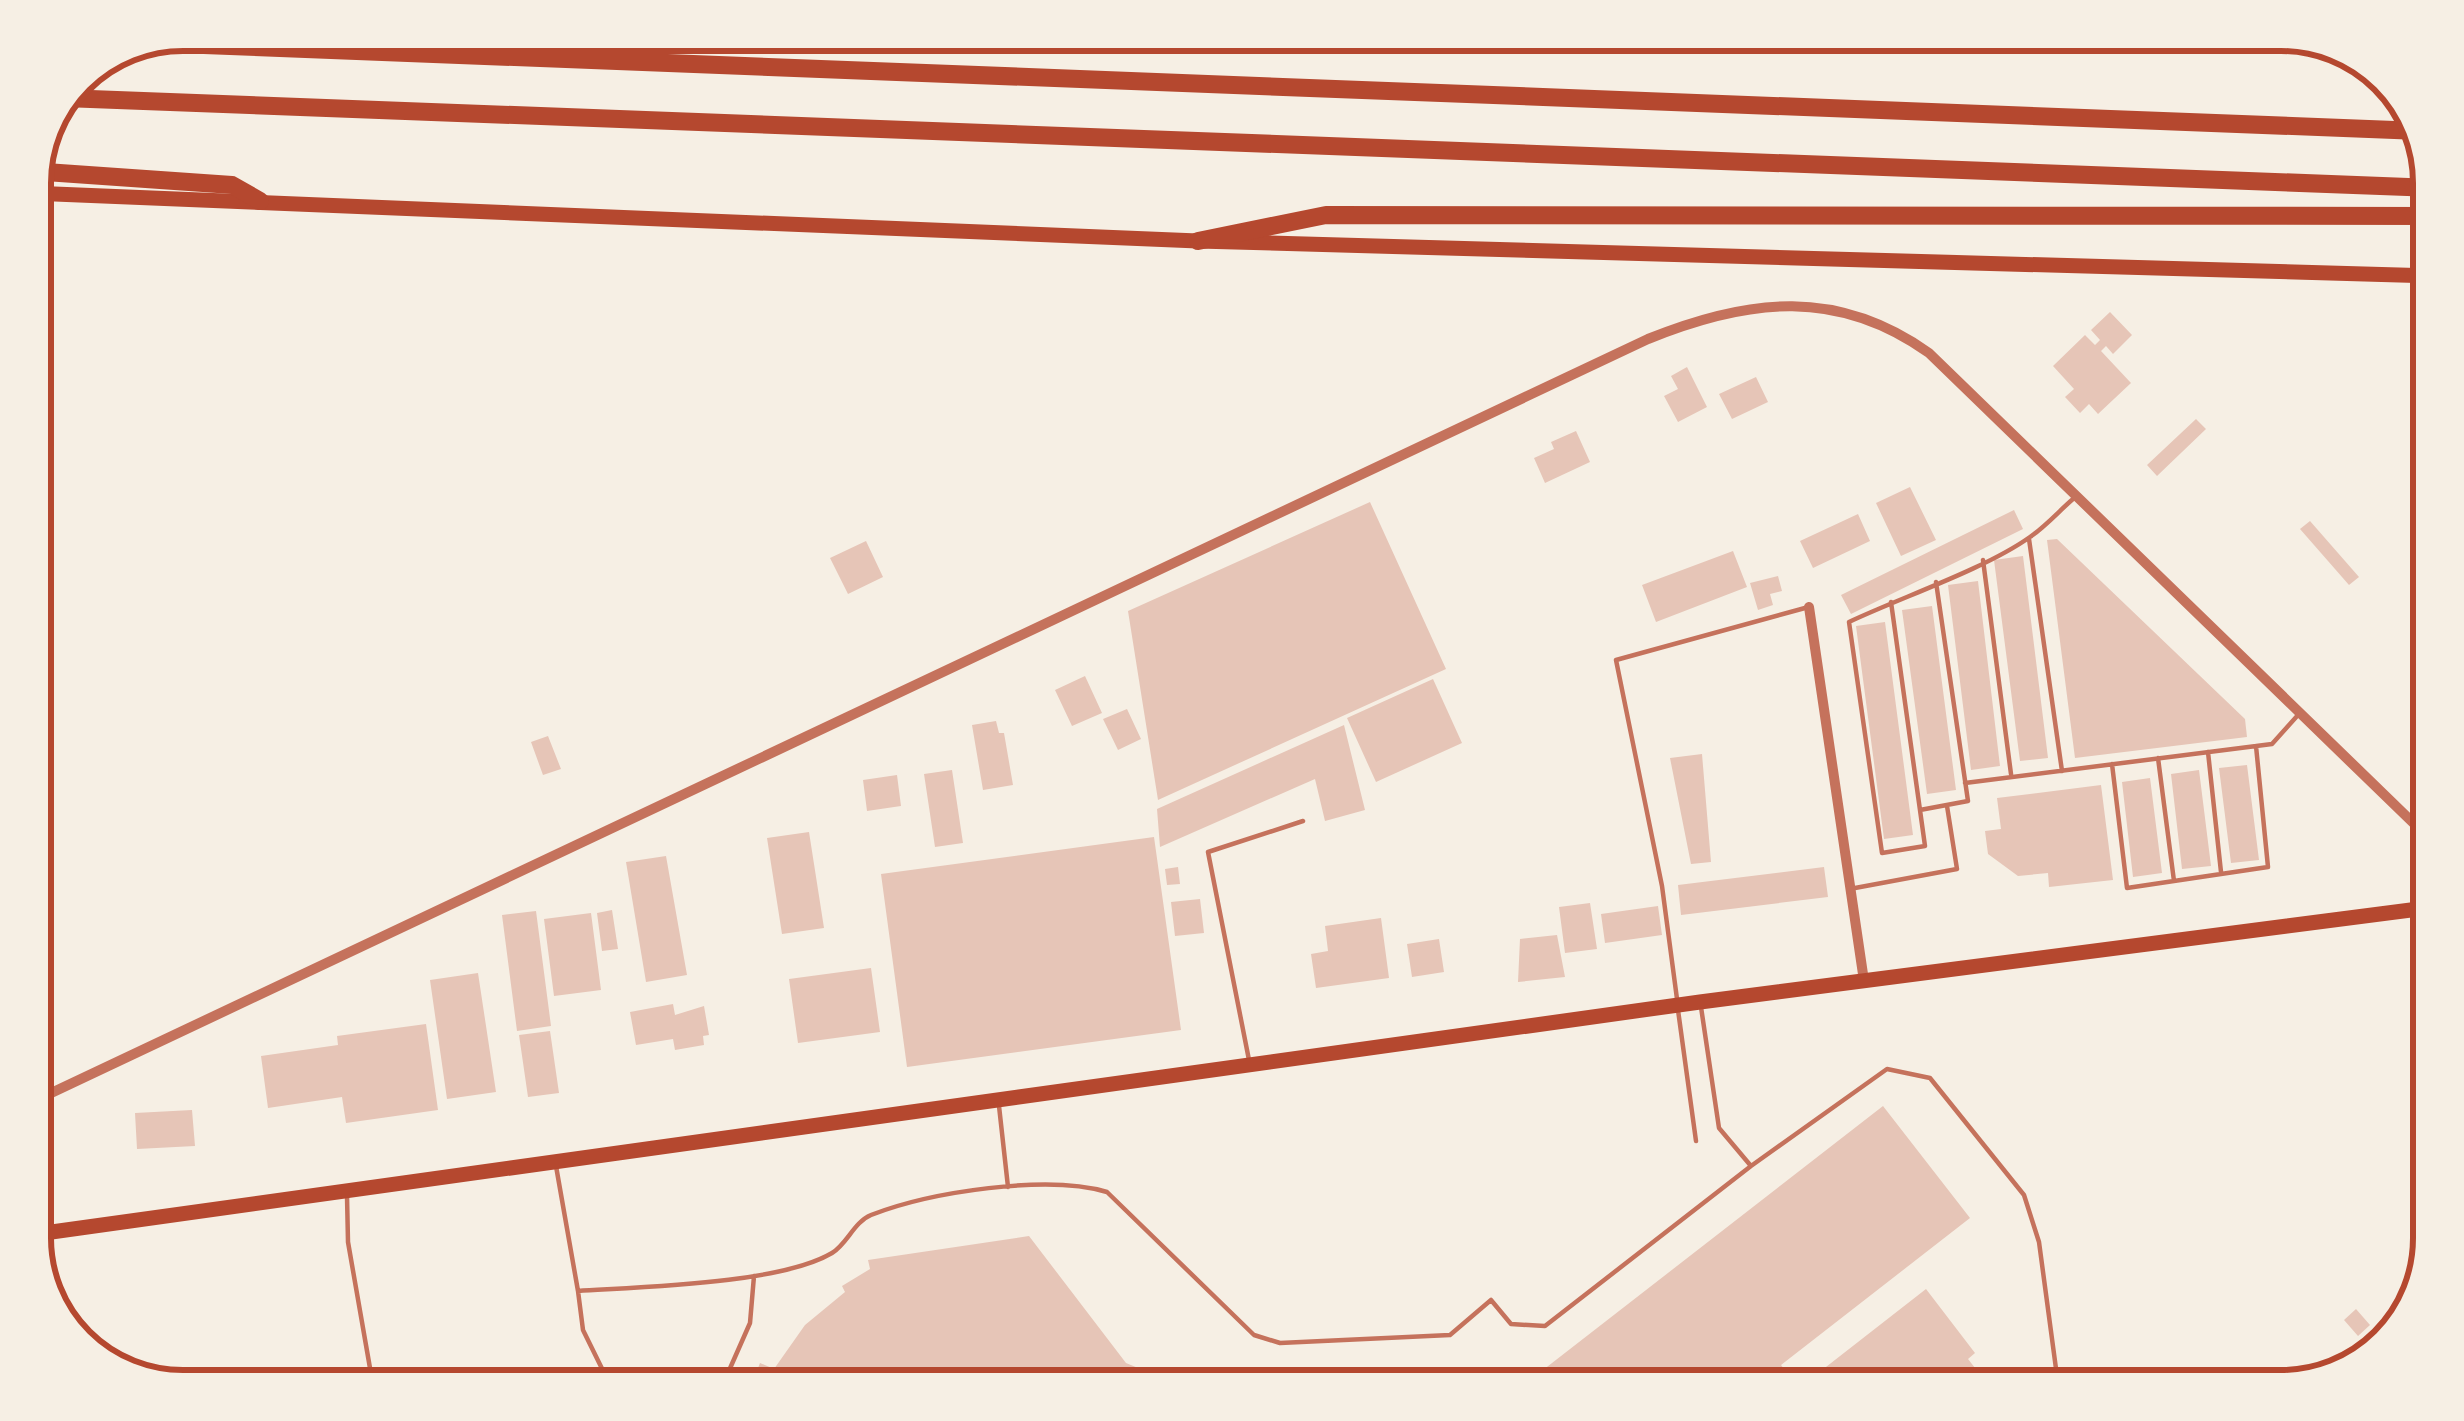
<svg xmlns="http://www.w3.org/2000/svg" width="2464" height="1421" font-family="'PT Sans Narrow',sans-serif">
<style>
.building{fill:#e6c5b7}
.lines{fill:none;stroke-linecap:round;stroke-linejoin:round}
.service{stroke:#c5725c;stroke-width:4.5}
.minor{stroke:#c5725c;stroke-width:10}
.secondary{stroke:#b5482f;stroke-width:15}
.motorway{stroke:#b5482f;stroke-width:18}
.rim{fill:none;stroke:#b5482f;stroke-width:6}
</style>
<rect width="100%" height="100%" fill="#f6efe4"/>
<path class="building" d="M2110,312l22,23 -19,19 -7,-8 -5,5 30,32 -33,31 -9,-10 -9,9 -15,-16 9,-8 -21,-23 32,-31 10,10 5,-5 -9,-10z
M1687,367l20,40 -29,15 -14,-26 14,-7 -7,-13z
M1756,377l12,25 -36,17 -13,-25z
M2196,419l10,10 -49,47 -10,-11z
M1576,431l14,31 -45,21 -11,-25 20,-9 -3,-7z
M1910,487l26,53 -35,16 -25,-53z
M1370,502l76,167 -288,131 -30,-189z
M2014,510l9,19 -172,85 -10,-19z
M1858,514l12,27 -57,27 -13,-27z
M2310,521l49,56 -10,8 -49,-56z
M2057,539l188,180 2,18 -172,21 -28,-218z
M866,541l17,36 -35,17 -18,-36z
M1733,551l14,36 -91,35 -14,-37z
M2023,556l25,202 -28,3 -26,-201z
M1778,576l4,15 -12,3 3,11 -15,5 -8,-27z
M1978,581l22,185 -29,4 -23,-185z
M1932,606l24,184 -29,4 -25,-184z
M1885,622l28,213 -29,4 -28,-213z
M1085,676l17,37 -30,13 -17,-36z
M1433,679l29,64 -86,39 -29,-64z
M1127,709l14,30 -23,11 -15,-31z
M996,721l3,12h5l9,52 -30,5 -11,-65z
M1344,725l21,85 -40,11 -10,-42 -155,68 -3,-38z
M548,736l13,33 -18,6 -12,-33z
M1702,754l9,108 -20,2 -21,-106z
M2247,765l12,95 -28,3 -12,-95z
M952,770l11,73 -28,4 -11,-73z
M2199,770l12,96 -29,3 -11,-95z
M897,775l4,31 -34,5 -4,-31z
M2150,778l12,95 -29,4 -11,-95z
M2101,785l12,95 -64,7 -1,-14 -30,3 -30,-22 -3,-23 16,-2 -4,-31z
M809,832l15,96 -42,6 -15,-96z
M1154,837l27,193 -274,37 -26,-193z
M666,856l21,119 -41,7 -20,-120z
M1178,867l2,17 -13,1 -2,-16z
M1824,867l4,30 -147,18 -3,-30z
M1200,899l4,34 -29,3 -4,-34z
M1590,903l7,46 -32,4 -6,-46z
M1658,906l4,29 -57,8 -4,-29z
M612,910l6,39 -16,2 -5,-38z
M536,911l15,115 -34,5 -15,-116z
M591,913l10,77 -47,6 -10,-77z
M1381,918l8,60 -73,10 -5,-34 17,-3 -3,-25z
M1557,935l8,42 -47,5 2,-43z
M1439,939l5,33 -32,5 -5,-33z
M871,968l9,64 -82,11 -9,-64z
M478,973l18,119 -49,7 -17,-119z
M673,1004l2,11 29,-9 5,29 -6,1 1,9 -29,5 -2,-11 -37,6 -6,-33z
M426,1024l12,86 -92,13 -4,-26 -74,11 -7,-52 77,-11 -1,-9z
M550,1031l9,62 -31,4 -9,-62z
M1883,1106l87,112 -189,147 18,23 127,-99 49,64 -7,6 25,32h-477z
M192,1110l3,36 -58,3 -2,-36z
M1029,1236l97,127 68,28h-445l11,-28 14,6 31,-44 40,-33 -3,-6 28,-17 -2,-9z
M2356,1309l14,16 -12,11 -14,-16z"/>
<g class="lines">
<path class="service" d="M2029,539l33,232
M1983,560l28,214
M1891,602l34,244 -43,7 -33,-231c53,-25 136,-53 181,-85 16,-11 29,-26 43,-38
M2208,752l13,120
M2158,758l16,123
M2112,764l15,124 141,-21 -12,-121
M1965,783l307,-39 26,-29
M1920,810l48,-9 -32,-219
M1855,888l102,-19 -10,-63
M1677,999l-15,-113 -46,-226 189,-52
M1701,1007l18,121 32,38 136,-97 43,9 94,117 15,47 20,149
M1678,1010l18,131
M1249,1060l-41,-208 95,-31
M999,1106l9,81
M556,1166l22,125
M347,1196l1,46 26,149
M613,1391l-30,-61 -5,-39c62,-4 202,-7 254,-38 15,-9 22,-31 39,-38 59,-23 176,-41 236,-23l147,143 26,8 170,-8 41,-35 20,24 34,2 206,-160
M720,1391l30,-68 4,-47"/>
<path class="minor" d="M1809,607l55,374
M30,1103l1618,-764c101,-41 190,-51 281,14l505,490"/>
<path class="secondary" d="M30,193l1168,48 1236,35
M30,1235l1670,-233 734,-95"/>
<path class="motorway" d="M151,43l2269,88
M64,98l2370,90
M31,171l201,14 28,16
M1198,241l128,-26 1108,1"/>
</g>
<path d="M0 0H2464V1421H0ZM183 51H2281A132 132 0 0 1 2413 183V1238A132 132 0 0 1 2281 1370H183A132 132 0 0 1 51 1238V183A132 132 0 0 1 183 51Z" fill="#f6efe4" fill-rule="evenodd"/>
<path class="rim" d="M183 51H2281A132 132 0 0 1 2413 183V1238A132 132 0 0 1 2281 1370H183A132 132 0 0 1 51 1238V183A132 132 0 0 1 183 51Z"/>
</svg>
